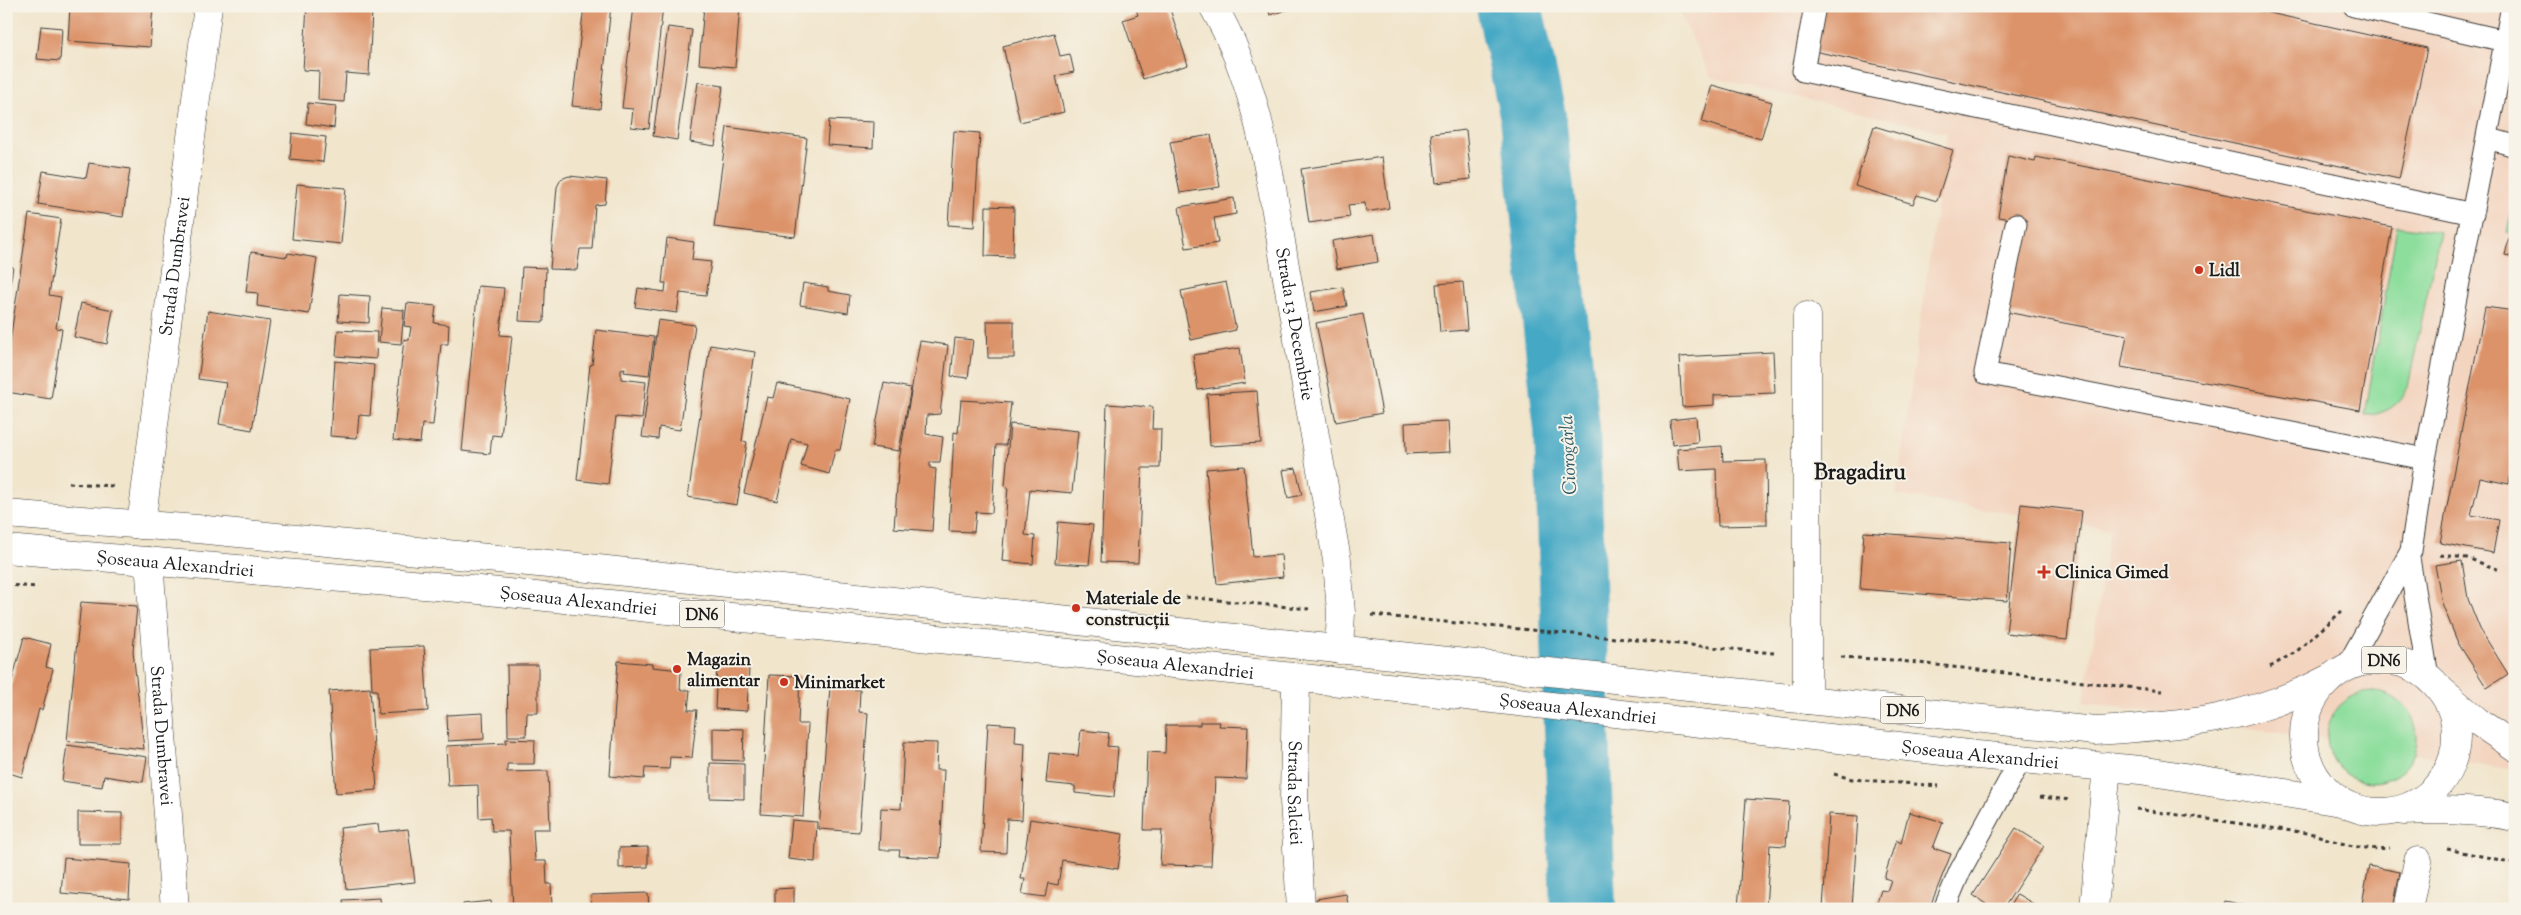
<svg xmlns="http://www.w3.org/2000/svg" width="2521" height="915" font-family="'Sorts Mill Goudy',serif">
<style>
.built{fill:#f3d4bf}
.green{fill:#8dde9d;stroke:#547d5c}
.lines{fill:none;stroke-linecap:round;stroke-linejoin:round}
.river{stroke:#44a8c4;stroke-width:66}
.building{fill:#dc9369}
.lane-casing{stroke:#3c3a36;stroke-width:23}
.street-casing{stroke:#3c3a36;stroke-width:29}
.highway-casing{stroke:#3c3a36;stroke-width:29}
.path{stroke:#3c3a36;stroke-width:3;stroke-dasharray:4 4;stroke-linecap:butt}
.lane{stroke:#fff;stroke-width:21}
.street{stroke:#fff;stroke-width:28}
.highway{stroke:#fff;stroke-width:28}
.poi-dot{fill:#c8321e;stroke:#f7f3e8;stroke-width:2}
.labels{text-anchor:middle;stroke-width:4;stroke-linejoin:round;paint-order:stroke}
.shield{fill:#f7f3e8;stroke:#5e5c59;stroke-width:1}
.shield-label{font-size:16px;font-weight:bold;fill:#1c1c1c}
.street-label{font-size:18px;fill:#1c1c1c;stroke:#f7f3e8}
.poi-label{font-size:18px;font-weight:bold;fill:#1c1c1c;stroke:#f7f3e8;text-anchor:start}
.water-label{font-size:19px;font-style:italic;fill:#2e5b68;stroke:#f7f3e8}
.district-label{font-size:22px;font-weight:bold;fill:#1c1c1c;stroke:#f7f3e8}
</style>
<rect width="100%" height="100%" fill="#f7f3e8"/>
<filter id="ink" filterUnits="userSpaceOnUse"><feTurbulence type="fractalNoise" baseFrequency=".02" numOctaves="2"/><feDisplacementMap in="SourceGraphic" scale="10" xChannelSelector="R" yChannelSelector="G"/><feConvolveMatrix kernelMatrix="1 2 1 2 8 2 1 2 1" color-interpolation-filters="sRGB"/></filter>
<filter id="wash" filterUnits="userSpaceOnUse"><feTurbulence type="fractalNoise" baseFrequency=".0096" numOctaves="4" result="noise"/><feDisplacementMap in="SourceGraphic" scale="20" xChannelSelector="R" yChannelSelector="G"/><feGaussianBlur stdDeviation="1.12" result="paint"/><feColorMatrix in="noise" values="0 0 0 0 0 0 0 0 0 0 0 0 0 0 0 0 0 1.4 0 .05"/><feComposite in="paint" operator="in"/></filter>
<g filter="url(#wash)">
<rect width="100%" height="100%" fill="#f1e5cc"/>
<path class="built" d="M1676,6h839v764l-431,-68 26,-173 -214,-34 51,-362 -236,-56z"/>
<path class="green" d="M2515,198v36l-8,-2z
M2397,226l43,6 -32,155c-8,18 -23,28 -43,28z
M2327 737a45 45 0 1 1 90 0a45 45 0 1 1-90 0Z"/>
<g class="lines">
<path class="river" d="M1509,6l24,111 34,312 16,480"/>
</g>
<g id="blocks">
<path class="building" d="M70,6h83l-3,41 -82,-6z
M307,6l65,4 -3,65 -23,-2 -2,29 -26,-2 1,-29 -16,-1z
M584,6h27l-11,103 -28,-3z
M634,6h29l-14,123 -18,-2 2,-18 -11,-1z
M704,6h36l-5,61 -36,-3z
M1135,6h34l19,59 -45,14 -20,-59 15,-5z
M1268,6h28v1l-26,8z
M1823,6h415l189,42 -28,131 -585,-128z
M41,26l21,2 -2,33 -23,-2z
M668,27l24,3 -15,110 -24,-4z
M1054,33l6,23 10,-2 4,18 -18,4 8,36 -44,10 -17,-76z
M698,82l25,4 -8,60 -25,-4z
M1712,85l60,17 -11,37 -59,-17z
M308,103l28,3 -2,22 -28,-4z
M829,120l45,2 -1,26 -46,-3z
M1874,126l79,24 -16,51 -20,-6 -4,9 -58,-18z
M727,127l80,11 -12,99 -81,-10z
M1466,130l5,49 -35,4 -5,-49z
M954,131l26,2 -6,94 -26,-2z
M292,133l34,4 -3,25 -33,-3z
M1211,135l9,52 -40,6 -10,-51z
M2008,156l27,6 1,-5 356,70 -32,183 -239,-43 6,-32 -121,-23 18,-91 -26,-4z
M1382,157l7,51 -23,4 -1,-9 -17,2 2,12 -41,6 -8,-54z
M89,163l41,6 -7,48 -85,-13 5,-33 43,7z
M569,176l38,4 -2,24 -10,1 -3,44h-12l-3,21 -27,-1 7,-82 4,-8z
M297,184l49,4 -5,56 -49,-5z
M1234,198l2,16 -22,4 4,25 -32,5 -7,-41z
M986,206l28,1 -1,50 -28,-1z
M29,214l32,5 -12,76 12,2 -5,31 6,1 -11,70 -45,-7v-24z
M1374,234l4,28 -41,7 -5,-28z
M667,238l27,4 -2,18 19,2 -5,34 -26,-3 -3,20 -42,-6 3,-19 27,4 1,-9h-4z
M2509,238l6,2v17l-10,-2z
M251,252l36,5 1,-4 29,5 -8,56 -52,-8 1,-13 -12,-1z
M6,266l7,1 -6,35h-1z
M522,267l24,1 -2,54 -25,-1z
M1226,282l10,48 -45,10 -10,-49z
M1463,282l4,48 -27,2 -4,-48z
M803,283l25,4v4l22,4 -2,18 -48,-8z
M478,286l26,2 -4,47 12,1 -11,100 -9,-1 -2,19 -28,-3z
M1343,287l4,19 -33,6 -3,-20z
M340,294l30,2 -1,27 -31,-2z
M81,303l32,7 -6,34 -33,-7z
M407,303l29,3 -2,17 15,2 -1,19h-7l-8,81 -11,-1 -2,19 -27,-3 11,-101 5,1 2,-13 -7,-1z
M2485,307l30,4v139l-6,34 -29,-6 -9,37 28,5 -6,33 -53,-10z
M382,308l22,2 -3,34 -22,-2z
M208,311l62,10 -18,109 -33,-6 7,-41 -28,-4z
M1363,314l19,99 -46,9 -20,-99z
M658,320l37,5 -15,105 -21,-3 -1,12 -16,-2z
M987,321h27v37h-26z
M338,330l39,2 -1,27 -40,-3z
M596,330l58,7 -5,38 -25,-3 1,-4 -4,1v10l25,3 -4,37 -26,-2 -8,67 -31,-4 13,-115h2z
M955,338l18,2 -5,38 -17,-2z
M920,341l28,4 -8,69 -13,1 -1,19 17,3 -3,25h-10v6l6,1 -4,62 -38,-3 5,-68z
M710,345l45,7 -13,89 5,1 -10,63 -49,-8z
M1240,348l5,35 -47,7 -5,-35z
M1773,352l2,41 -61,2v10l-32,2 -3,-50z
M335,361l39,4 -4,51 -11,-1 -2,23 -27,-2z
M777,383l73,16 -10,51h-5l-6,24 -28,-8 6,-23 -16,-4 -14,62 -33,-8 23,-96 6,1z
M884,383l27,5 -12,63 -27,-4z
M1257,391l4,52 -51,3 -3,-52z
M961,400l50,3 -5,42h-10l-4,68 -16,-1 -2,20 -25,-1 5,-99 4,1z
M1107,404l46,3 -1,22h9l-1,39h-18l-4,95 -37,-1z
M1696,417l2,25 -26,3 -2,-25z
M1448,421l2,31 -44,2 -1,-31z
M1010,424l68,7 -6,62 -42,-4 -5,46 10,1 -2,28 -31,-3 6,-74 -3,-1z
M1722,446l1,15 43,-1 1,65 -49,1 -2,-57 -37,2 -2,-22z
M1244,466l9,91 28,-2 2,22 -66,7 -11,-115z
M1296,468l6,27 -14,3 -5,-28z
M2021,504l61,7 -15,129 -61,-7z
M1058,522l35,3 -4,40 -34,-2z
M1864,532l147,11 -4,58 -147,-12z
M2462,561l6,38 12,30 28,45 -21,14 -29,-45 -16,-40 -7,-38z
M81,602l56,4 -4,45 11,98 -77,-8z
M24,637l27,7 -5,23 7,2 -11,41 -3,-1 -17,68 -16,-5v-69z
M424,646l4,65 -50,3 -1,-24h-5l-2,-42z
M618,661l34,3v3l29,3 -1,20h10l-2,20h9l-5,48 -22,-1 -1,12 -24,-1 -1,11 -34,-3z
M507,665h31v48h-11l-1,23h-18z
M717,665l32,2 -2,44 -32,-2z
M769,675l31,1 -2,48h10l-5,93 -42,-3z
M830,687l30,3 -1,22 9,1 -9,119 -40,-3z
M370,688l7,102 -41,3 -7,-102z
M483,713l1,26 -36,2 -1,-26z
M1200,722h20l-1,4 29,1 -2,52 -31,-1 -4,88 -51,-1 2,-35h-18l3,-78 18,1 1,-28h34z
M988,723l28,2 -1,17 10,1 -3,77 -15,-1 -1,34 -25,-1z
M713,728l31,1 -1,32 -30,-1z
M1081,730l28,3 -2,13 11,1 -4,50 -39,-4v-7l-29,-3 3,-30 29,3z
M506,739l29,1 -1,24h-27v8l41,-1 2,58h-17l2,32h11l1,23h4l1,22 5,-1v4h-44l-4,-78h-17l-1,-14 -12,1 -1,-33 -30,1 -2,-40 60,-3z
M904,742l33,1 -1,27h8l-4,88 -41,-2 1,-6h-21l2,-42 20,1z
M67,745l80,12 -4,25 -39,-6 -2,11 -40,-6z
M710,763l34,1v35l-34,-1z
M1746,799l43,3 -3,44 -16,-1 -4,64h-28z
M78,812l44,1v31h-44z
M1909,812l34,10 -10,26 18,6 -22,55h-54l6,-19 6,1 4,-11 -7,-2 12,-38 5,3z
M1829,814l29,2 -6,93h-29z
M1030,819l93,15 -5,35 -56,-9 -4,25 -10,-2 -3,14 -23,-3 3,-15h-4z
M792,820l25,2 -2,40 -27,-3z
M378,824l1,8 29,-3 7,53 -69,7 -6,-61z
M2016,828l28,18 -41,63h-10l-20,-14z
M648,847v20l-29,1v-20z
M64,858l67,6 -2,35 -68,-6z
M2369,866l31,6 -7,37h-32z
M794,888v21h-19v-20z
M648,893l1,16h-57l-1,-14z
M1346,894l3,15h-31l-2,-10z
M2017,894l25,15h-34z
M380,898l1,11h-37l-1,-9z
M491,901l1,8h-29v-5z
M2225,901l32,7v1h-34z
M31,906l35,1v2h-35z"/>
</g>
</g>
<g filter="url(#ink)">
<use href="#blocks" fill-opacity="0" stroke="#3c3a36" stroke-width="1"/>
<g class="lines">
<defs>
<path id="lane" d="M1815,6l-12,65 670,143
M2354,6l151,35
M2487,138l28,8
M2016,224l-31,149 440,86
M2409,558l19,119
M2346,668l65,-117 14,-92 87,-453
M1944,909l16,-38 61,-112"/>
<g id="street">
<path id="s1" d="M1213,6c47,80 58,177 73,266 17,96 34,192 51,288l4,53 -2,37"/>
<path d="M1807,316v384"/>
<path id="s2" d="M141,525l67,-519"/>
<path id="s3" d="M149,561l26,348"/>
<path id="s4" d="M1296,678l-2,123 7,108"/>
<path d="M2094,909l13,-143"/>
<path d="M2408,909l10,-48"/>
</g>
<g id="highway">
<path d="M6,514l191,15 401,40 1497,162c86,-5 157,-11 235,-53"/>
<path id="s5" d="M6,549l464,40 927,99 580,67 163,15 201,32"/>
<circle cx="2380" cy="736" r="76"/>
<path d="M2444,693l33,28 38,26"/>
<path d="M2404,811c37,-2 74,-1 111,6"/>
</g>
</defs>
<use href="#lane" class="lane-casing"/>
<use href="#street" class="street-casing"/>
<use href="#highway" class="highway-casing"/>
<path class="path" d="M69,483l44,3
M2440,555l27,3 33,12
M6,585l32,2
M1186,597l123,12
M1372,615l402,38
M1841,657l51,3 270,31
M2270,667l27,-16 45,-40
M1834,774l18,5 87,7
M2040,797l31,3
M2136,809l178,25c24,9 49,17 75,14
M2447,849l68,14"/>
<use href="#lane" class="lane"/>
<use href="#street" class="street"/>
<use href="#highway" class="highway"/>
</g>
</g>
<g class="poi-dot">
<circle cx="2199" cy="270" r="5"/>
<path d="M2041.5 564.5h5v5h5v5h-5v5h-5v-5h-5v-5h5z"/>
<circle cx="1076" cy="608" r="5"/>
<circle cx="677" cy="669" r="5"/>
<circle cx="784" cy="682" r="5"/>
</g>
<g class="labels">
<g class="shield">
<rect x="679.5" y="600.5" width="45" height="27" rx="4"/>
<rect x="2361.5" y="646.5" width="45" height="27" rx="4"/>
<rect x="1880.5" y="696.5" width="45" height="27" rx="4"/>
</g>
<g class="shield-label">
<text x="702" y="620">DN6</text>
<text x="2384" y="666">DN6</text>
<text x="1903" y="716">DN6</text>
</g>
<g class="street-label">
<text dy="6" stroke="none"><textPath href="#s2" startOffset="261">Strada Dumbravei</textPath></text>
<text dy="6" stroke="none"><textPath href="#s1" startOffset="330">Strada 13 Decembrie</textPath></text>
<text dy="6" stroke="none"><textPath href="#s5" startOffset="170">Șoseaua Alexandriei</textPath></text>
<text dy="6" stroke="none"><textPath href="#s5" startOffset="575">Șoseaua Alexandriei</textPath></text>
<text dy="6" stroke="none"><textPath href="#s5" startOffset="1175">Șoseaua Alexandriei</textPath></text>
<text dy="6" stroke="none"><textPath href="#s5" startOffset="1580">Șoseaua Alexandriei</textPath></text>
<text dy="6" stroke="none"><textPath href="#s3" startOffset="175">Strada Dumbravei</textPath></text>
<text dy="6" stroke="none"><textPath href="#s5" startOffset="1985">Șoseaua Alexandriei</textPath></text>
<text dy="6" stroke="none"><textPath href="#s4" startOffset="115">Strada Salciei</textPath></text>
</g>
<g class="poi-label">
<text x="2209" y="276">Lidl</text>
<text x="2055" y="578">Clinica Gimed</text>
<text x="1086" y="604">Materiale de<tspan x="1086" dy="21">construcții</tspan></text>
<text x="687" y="665">Magazin<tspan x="687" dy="21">alimentar</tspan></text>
<text x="794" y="688">Minimarket</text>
</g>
<g class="water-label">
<text transform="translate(1567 455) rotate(-93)" y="7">Ciorogârla</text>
</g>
<g class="district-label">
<text x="1860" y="479">Bragadiru</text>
</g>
</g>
<rect width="2521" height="915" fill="none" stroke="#f7f3e8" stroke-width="25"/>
</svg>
